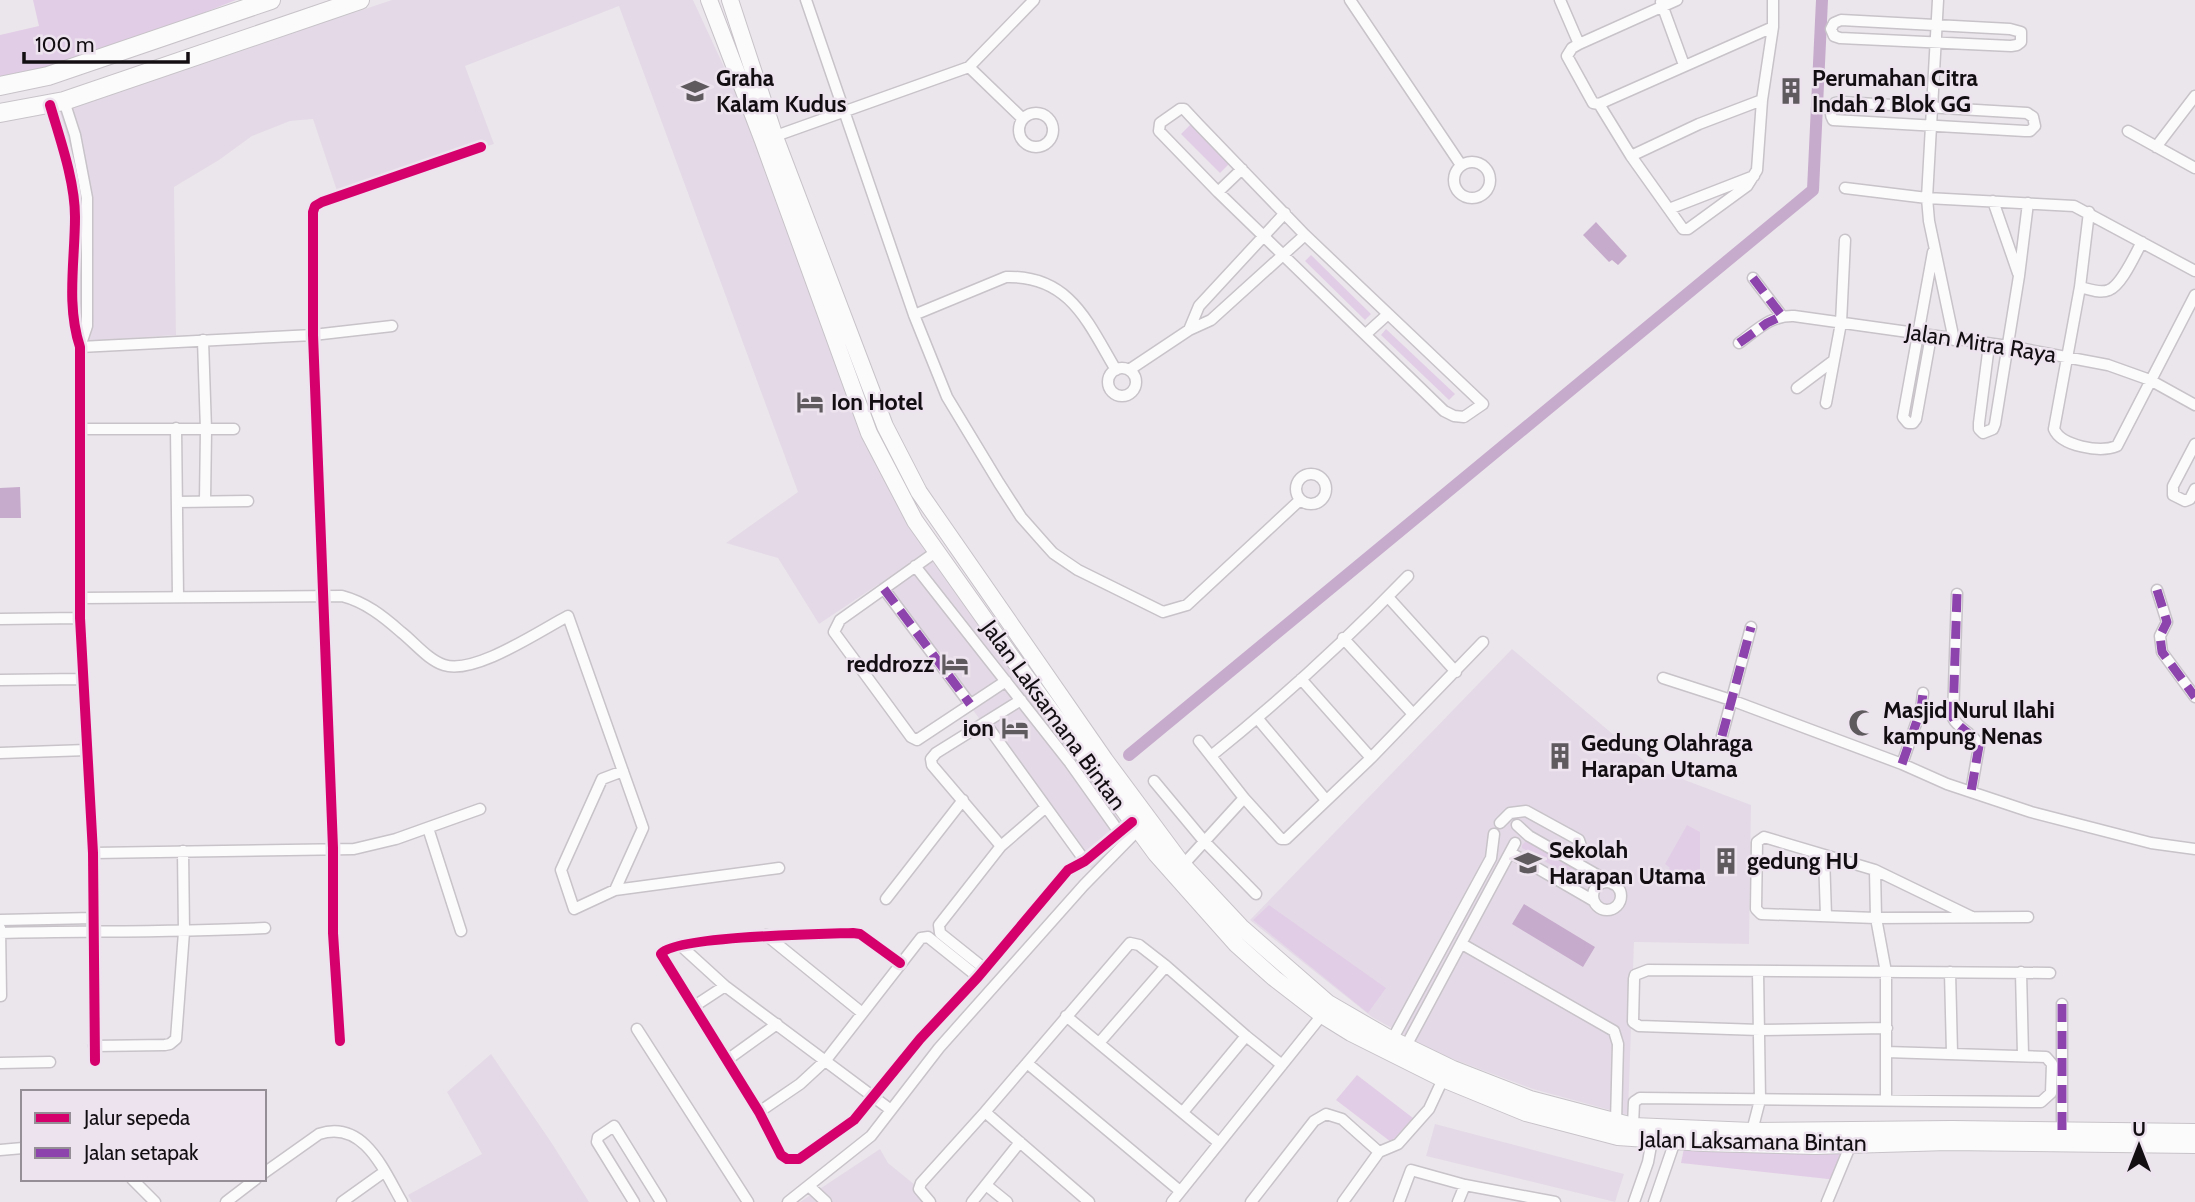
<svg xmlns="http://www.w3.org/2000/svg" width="2195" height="1202" font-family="Cabin,sans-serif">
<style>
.built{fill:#e4dae7}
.green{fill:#e2cde6}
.water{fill:#c7abcc}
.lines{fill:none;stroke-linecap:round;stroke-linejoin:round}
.canal{stroke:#c7abcc;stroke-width:12}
.minor-casing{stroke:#c7c3c8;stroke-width:13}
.secondary-casing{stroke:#c7c3c8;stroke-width:18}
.primary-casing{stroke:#c7c3c8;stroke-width:20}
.minor{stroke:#fcfbfc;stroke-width:10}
.secondary{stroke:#fcfbfc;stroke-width:16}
.primary{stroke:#fcfbfc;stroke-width:18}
.quiet{stroke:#8e44ad;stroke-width:9;stroke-dasharray:18 9;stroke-linecap:butt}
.cycleway-casing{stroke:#ede3ef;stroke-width:15}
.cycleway{stroke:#d6006c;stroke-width:10}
.labels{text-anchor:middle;stroke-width:5;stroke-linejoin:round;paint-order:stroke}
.poi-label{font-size:23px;font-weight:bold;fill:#120e12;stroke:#ede3ef;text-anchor:start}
.street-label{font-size:23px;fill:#120e12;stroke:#ede3ef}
</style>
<rect width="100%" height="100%" fill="#ebe6ec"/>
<path class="built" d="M392,0h301l101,218 77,213 26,51 246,347 -51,41 -213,-286 -60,40 -41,-66 -52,-15 72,-51 -179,-486 -154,60 29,78 -156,50 -25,-75 -23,2 -38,15 -33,24 -45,27 2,148 -103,7 -4,-149 -16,-90 153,-49 138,-38z
M1512,649l141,119 98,37 -2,139 -115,-2 -6,173 -95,-26 -96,-36 -65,-36 -122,-97z
M491,1054l60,88 38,60h-177l-4,-7 74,-41 -35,-62z
M1435,1124l189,50 -9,28 -189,-46z
M880,1149l8,14 48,39h-136z"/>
<path class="green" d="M33,0h203l-185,73 -51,11v-49l39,-9z
M1191,124l39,39 -10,10 -39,-39z
M1311,255l60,59 -6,6 -60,-59z
M1386,329l69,65 -6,6 -68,-65z
M1687,825l13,7v49l-52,1 22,-14 -5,-4z
M1526,841l58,34 -1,5 -4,1 -57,-33v-3z
M1269,905l117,83 -18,25 -115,-93z
M1357,1075l56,43 -22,24 -55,-42z
M1686,1138h165l-14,42 -156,-17z"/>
<path class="water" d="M1596,222l31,34 -9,9 -6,-5 -3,2 -26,-27z
M20,487l1,31h-21v-30z
M1524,904l71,43 -12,20 -71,-43z"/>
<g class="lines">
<path class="canal" d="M1129,755l684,-565 9,-190"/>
<defs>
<path id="minor" d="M806,0l108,315 33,82 52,86 22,34 23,26 9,10 25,17 85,42 24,-7 113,-105
M1350,0l111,165
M1560,0l19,44
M1677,0l-98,44 -7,4 -5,8 26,47 6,1 32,52 52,73h5l59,-43 10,-16 5,-70 11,-73v-27
M1938,0l-11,198 2,23 25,119
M1661,2l23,63
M1841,20l169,9 11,3v10l-4,3 -6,1 -171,-8 -6,-2 -3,-7 3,-6z
M969,67l54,52
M64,101l11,34 12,63v128l-7,21
M1842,102l185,11 6,4 2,9 -5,5h-5l-192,-11c-4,-7 -2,-11 2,-17z
M1599,104l174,-77
M50,105c10,34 25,76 25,112 0,43 -9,88 5,130v271l13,235 2,208
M1180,109h4l14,15 107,111 178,169 -19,13 -10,-1 -10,-5 -226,-219 -59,-61 1,-8z
M1019 130a17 17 0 1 1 34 0a17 17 0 1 1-34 0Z
M2128,131l67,37
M770,138l199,-71 65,-67
M2156,147l39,-51
M1631,156l68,-32 63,-24
M1454 180a18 18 0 1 1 36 0a18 18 0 1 1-36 0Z
M1845,188l82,10 147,8 121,65
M1218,192l24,-23
M1993,201l25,72
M1669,209l85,-33
M2089,212l-9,75 -26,142c7,17 46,24 63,17l78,-151
M1753,278l29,38
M2080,287c9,2 20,7 29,3 13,-5 26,-36 33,-48
M914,315l92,-38c64,-2 82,46 110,93
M1189,330l10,-24 86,-93
M1366,334l22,-20
M1931,336l-15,83 -3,4h-5l-5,-6 30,-165
M203,340l3,90 -1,71
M1739,343c18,-13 32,-28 55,-27l214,30 100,19 42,15 45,25
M1989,345l-10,78v6l4,4 10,-4 2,-5 24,-148 9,-73
M80,347l233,-12 79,-9
M1108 382a14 14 0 1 1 28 0a14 14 0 1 1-28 0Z
M1129,370l60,-40 22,-10 94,-85
M1797,388l36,-27
M1826,403l15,-80 4,-83
M176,428l2,169
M81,429h153
M2195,444l-22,42v9l12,6 5,-2 5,-10
M1296 489a15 15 0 1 1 30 0a15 15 0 1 1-30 0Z
M177,502l71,-1
M937,551l-97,69 -6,12 77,105 6,3 89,-59
M915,566l155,197 49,69
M884,589l86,115
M2157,590l10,32 -7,14 2,16 33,45
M1957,594l-4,124c6,12 21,15 26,28l-8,46
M1388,597l68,75
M80,598l262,-2c23,6 41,20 59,36 13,10 27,28 43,33 31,10 95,-34 124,-49l75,212 -28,62
M0,619l80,-1
M1343,638l70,76
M1663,678l68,22 171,64 45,20 84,28 120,31 44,6
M1301,679l70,79
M0,680l82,-1
M1258,719l68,81
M986,724l99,137
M1722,736l29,-109
M1199,741l45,57 37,41h5l85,-81 112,-116
M0,753l87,-3
M1211,756c69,-55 135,-116 197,-180
M1902,764l19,-55 2,-16
M623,771l-21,8 -41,91 13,39 41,-19 164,-22
M1154,781l50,60 52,53
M1500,823l10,-10 16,-2 53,29 3,9 -5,14
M1517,825l12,11 84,48
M428,828l33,103
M1001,846l-69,-81 -1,-6 5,-6 85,-53
M93,853l261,-4 42,-10 84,-30
M1511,853l83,48
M1824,856l2,60
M1183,865l61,-67
M1875,870l1,48 10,54v127
M1593 896a14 14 0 1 1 28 0a14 14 0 1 1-28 0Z
M886,899l77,-99
M1972,917l-97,-47 -111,-33 -7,5 -1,67 5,5 115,4 152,-1
M0,920l94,-2
M0,928l1,68
M0,933c89,-2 177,-1 265,-5
M766,935l95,77
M1462,944l152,87 4,13 -2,78
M680,945l45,41 166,124
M900,963l-40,-29 -7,-1c-29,1 -179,3 -192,21l98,158 22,43 6,4h12l55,-39 66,-81 58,-62 90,-107 17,-9 47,-39
M985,969l-45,-36 -1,-8 62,-79 45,-39
M1950,972l2,81
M2021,972l2,83
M2062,1004v127
M693,1007l32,-21
M1066,1016l153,127
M1887,1028l-127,2 -121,-4 -6,-4 1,-43 1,-4 13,-5 402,3
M637,1029l111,173
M1392,1040l99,-182 3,-24
M340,1041l-7,-108v-85l-20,-513v-123l2,-6 7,-4 159,-55
M1099,1043l67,-77
M94,1046l71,-1 5,-1 6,-5 8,-107 -1,-81
M1406,1046l109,-203
M727,1060l50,-36
M0,1063l50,-1
M1027,1063l153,128
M759,1112l41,-28 26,-24 95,-122 7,-1 50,40
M985,1112l104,90
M1183,1112l63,-76
M1633,1126l1,-24 6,-4 401,4 10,-9 1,-29 -6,-7 -160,-5
M1752,1131l8,-31 -2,-129
M0,1150l23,-2
M264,1173l55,-39c45,-15 65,37 83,68
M132,1179l23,23
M986,1185l21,17
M810,1187l16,15
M226,1202l30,-23
M342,1202l42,-30
M634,1202l-37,-60 1,-5 16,-11 47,76
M788,1202l83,-66 68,-88 145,-163 54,-55
M930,1202l-11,-13 2,-6 64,-71 145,-169 9,2 27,21 80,70 36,29
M972,1202l48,-60
M1172,1202l150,-187
M1251,1202l63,-81 12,-7 16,5 37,33
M1343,1202l36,-50 19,-8 31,-35 14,-30
M1399,1202l12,-32 54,15 90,17
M1458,1202l7,-17
M1634,1202l14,-40 4,-22
M1654,1202l21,-61
M1827,1202l24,-58"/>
<path id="secondary" d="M709,0l54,141 106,292 46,88 95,134 146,199 80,90 38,34 48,37 29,18 92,46 83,34 92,24 85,6 112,3 133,-4 247,3
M730,0l45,137 110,289 34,66 186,268 78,105 58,62 87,76 57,33 68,33 77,30 103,27 119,5 200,-2 243,3"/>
<path id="primary" d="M0,86l48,-10 223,-76
M0,113l64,-12 296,-101"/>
</defs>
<use href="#minor" class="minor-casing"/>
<use href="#secondary" class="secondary-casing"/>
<use href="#primary" class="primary-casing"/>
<use href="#minor" class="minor"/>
<use href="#secondary" class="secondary"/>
<use href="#primary" class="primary"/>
<path class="quiet" d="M1739,343l28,-20 15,-7 -29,-38
M884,589l86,115
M2157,590l10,32 -7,14 2,16 33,45
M1957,594l-4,124c6,12 21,15 26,28l-8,46
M1722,736l29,-109
M1902,764l19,-55 2,-16
M2062,1004v127"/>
<defs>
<path id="cycleway" d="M50,105c10,34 25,76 25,112 0,43 -9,88 5,130v271l13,235 2,208
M900,963l-40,-29 -7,-1c-29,1 -179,3 -192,21l98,158 22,43 6,4h12l55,-39 66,-81 58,-62 90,-107 17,-9 47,-39
M340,1041l-7,-108v-85l-20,-513v-123l2,-6 7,-4 159,-55"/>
</defs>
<use href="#cycleway" class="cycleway-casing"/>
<use href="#cycleway" class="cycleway"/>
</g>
<defs>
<symbol id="school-bare" viewBox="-9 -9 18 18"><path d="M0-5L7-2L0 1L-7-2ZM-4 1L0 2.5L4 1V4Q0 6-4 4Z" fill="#5e5a5e" stroke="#ede3ef" stroke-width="2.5" paint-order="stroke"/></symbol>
<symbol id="building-bare" viewBox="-9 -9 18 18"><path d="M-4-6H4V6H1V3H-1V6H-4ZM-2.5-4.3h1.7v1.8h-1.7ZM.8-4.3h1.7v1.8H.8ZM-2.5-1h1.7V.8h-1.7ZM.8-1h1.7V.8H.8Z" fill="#5e5a5e" stroke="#ede3ef" stroke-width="2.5" paint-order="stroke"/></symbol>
<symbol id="hotel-bare" viewBox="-9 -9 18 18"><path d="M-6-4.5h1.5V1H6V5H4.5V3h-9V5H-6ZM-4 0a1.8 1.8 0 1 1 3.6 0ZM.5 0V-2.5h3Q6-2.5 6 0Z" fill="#5e5a5e" stroke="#ede3ef" stroke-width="2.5" paint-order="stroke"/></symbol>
<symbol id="mosque-bare" viewBox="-9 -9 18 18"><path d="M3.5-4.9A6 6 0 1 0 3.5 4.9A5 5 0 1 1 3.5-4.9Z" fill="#5e5a5e" stroke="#ede3ef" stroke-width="2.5" paint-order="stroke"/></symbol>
</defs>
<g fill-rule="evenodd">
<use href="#school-bare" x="676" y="72" width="38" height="38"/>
<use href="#building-bare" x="1772" y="72" width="38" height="38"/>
<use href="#hotel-bare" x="791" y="383" width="38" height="38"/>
<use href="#hotel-bare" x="936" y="645" width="38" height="38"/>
<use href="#mosque-bare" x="1843" y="704" width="38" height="38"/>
<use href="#hotel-bare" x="996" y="709" width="38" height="38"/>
<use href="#building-bare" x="1541" y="737" width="38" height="38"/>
<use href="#building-bare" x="1707" y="842" width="38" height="38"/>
<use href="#school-bare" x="1509" y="844" width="38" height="38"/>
</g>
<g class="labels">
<g class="poi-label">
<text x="716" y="86">Graha<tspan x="716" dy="26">Kalam Kudus</tspan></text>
<text x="1812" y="86">Perumahan Citra<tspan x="1812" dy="26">Indah 2 Blok GG</tspan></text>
<text x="831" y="410">Ion Hotel</text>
<text x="934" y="672" text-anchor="end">reddrozz</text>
<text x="1883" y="718">Masjid Nurul Ilahi<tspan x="1883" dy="26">kampung Nenas</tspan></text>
<text x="994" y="736" text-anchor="end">ion</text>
<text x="1581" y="751">Gedung Olahraga<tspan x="1581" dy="26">Harapan Utama</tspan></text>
<text x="1549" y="858">Sekolah<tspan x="1549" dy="26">Harapan Utama</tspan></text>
<text x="1747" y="869">gedung HU</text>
</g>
<g class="street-label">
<text transform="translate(1981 343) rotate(9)" y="8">Jalan Mitra Raya</text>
<text transform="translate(1054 715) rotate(54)" y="8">Jalan Laksamana Bintan</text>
<text transform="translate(1753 1141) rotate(1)" y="8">Jalan Laksamana Bintan</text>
</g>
</g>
<rect x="21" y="1090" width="245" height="91" fill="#ede3ef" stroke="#958e97" stroke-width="2"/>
<rect x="35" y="1113" width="35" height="10" fill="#d6006c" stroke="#958e97" stroke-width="2"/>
<text x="84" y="1125" font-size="21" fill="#120e12">Jalur sepeda</text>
<rect x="35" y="1148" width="35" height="10" fill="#8e44ad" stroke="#958e97" stroke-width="2"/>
<text x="84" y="1160" font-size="21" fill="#120e12">Jalan setapak</text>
<g transform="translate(2139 1146)" stroke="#ede3ef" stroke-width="5" paint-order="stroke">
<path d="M0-5L12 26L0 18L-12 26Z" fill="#120e12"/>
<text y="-10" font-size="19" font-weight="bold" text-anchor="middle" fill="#120e12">U</text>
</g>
<path d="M24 52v10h164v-10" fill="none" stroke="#120e12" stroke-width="3.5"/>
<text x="35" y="52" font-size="21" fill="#120e12" stroke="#ede3ef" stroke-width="5" paint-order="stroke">100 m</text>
</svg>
